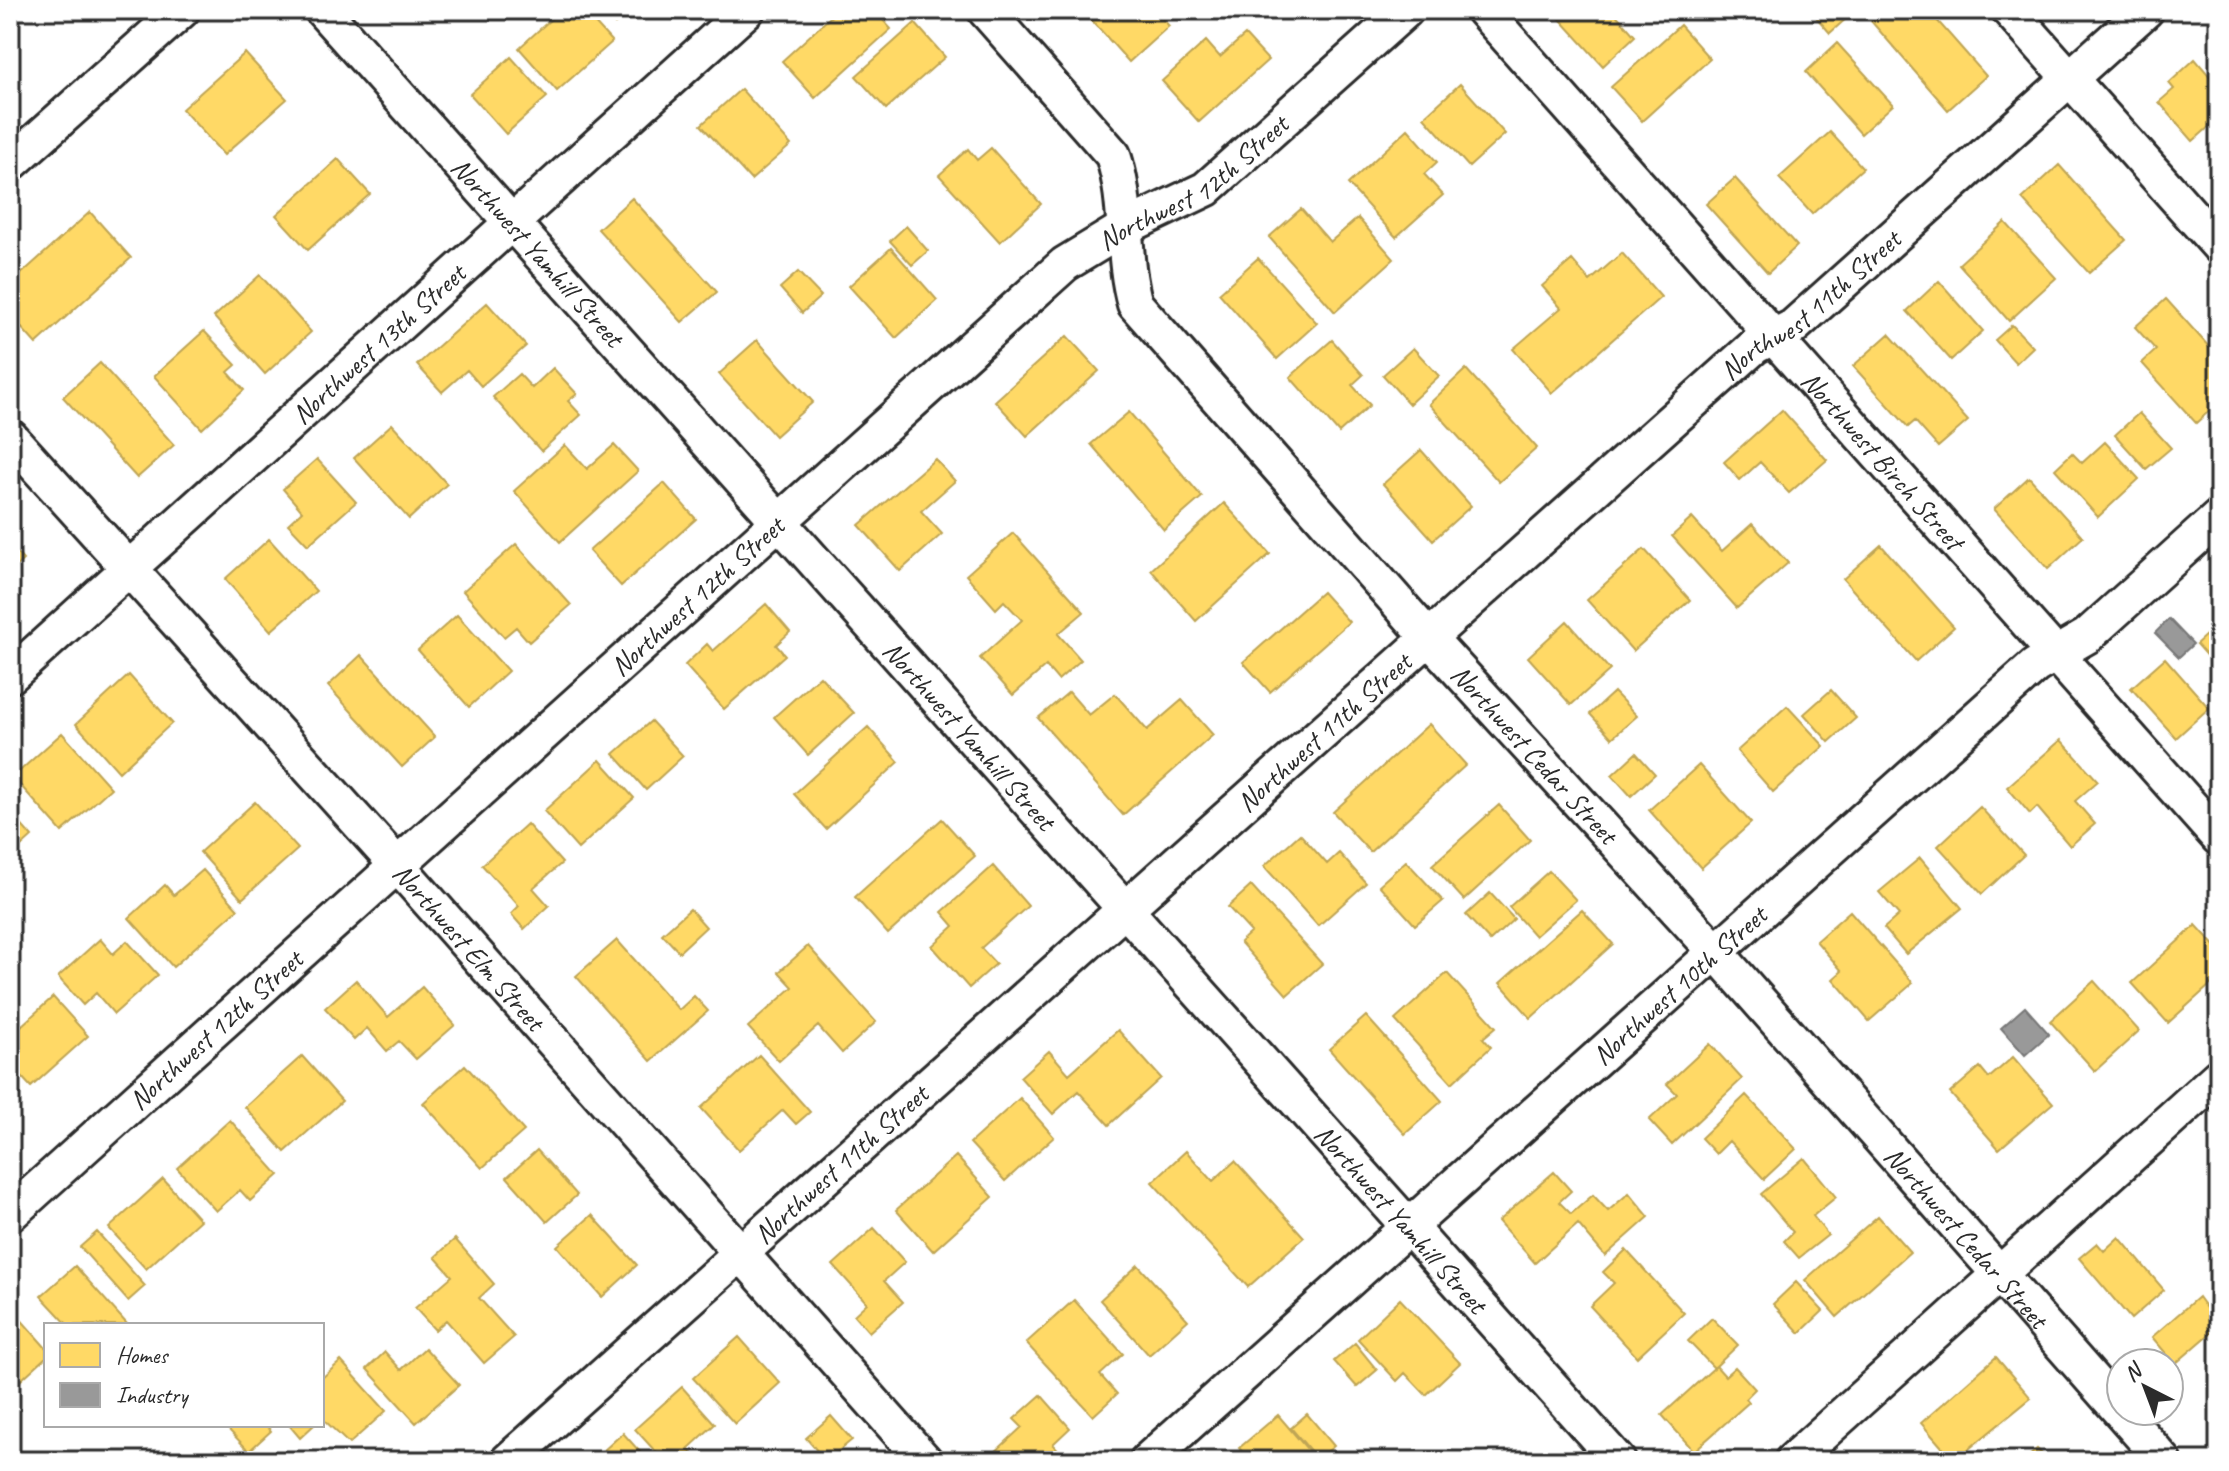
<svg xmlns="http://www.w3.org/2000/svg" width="2229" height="1471" font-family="Caveat,sans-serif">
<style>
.homes{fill:#ffd966;stroke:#bfa554;stroke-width:2}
.industry{fill:#999;stroke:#787878;stroke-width:2}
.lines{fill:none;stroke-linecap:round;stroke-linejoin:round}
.street-casing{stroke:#2b2b2b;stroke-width:40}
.street{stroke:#fff;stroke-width:34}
.labels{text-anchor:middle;stroke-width:8;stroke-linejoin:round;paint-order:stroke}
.street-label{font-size:28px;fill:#2b2b2b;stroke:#fff}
</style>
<rect width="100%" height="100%" fill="#fff"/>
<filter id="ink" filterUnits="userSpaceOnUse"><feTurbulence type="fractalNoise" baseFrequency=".0125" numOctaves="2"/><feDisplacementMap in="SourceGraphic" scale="16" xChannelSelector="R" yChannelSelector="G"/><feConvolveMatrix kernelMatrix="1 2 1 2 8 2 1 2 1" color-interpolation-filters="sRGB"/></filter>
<g filter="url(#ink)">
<path class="homes" d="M561,10h22l29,32 -55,49 -38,-43z
M603,10h27l-15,14z
M631,10h16l-8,8z
M838,10h36l17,19 -76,69 -33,-37z
M1095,10h60l14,16 -40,36 -41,-46z
M1552,10h60l23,26 -32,30z
M1810,10h32l6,7 -18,16z
M1884,10h44l58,66 -38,34 -77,-89z
M915,23l30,34 -59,52 -30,-33z
M1680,25l30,34 -68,62 -31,-34z
M1245,35l23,25 -69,62 -37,-41 44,-40 14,16z
M1837,43l56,62 -32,29 -55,-62z
M245,53l42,46 -63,56 -42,-46z
M511,57l36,40 -41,37 -36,-40z
M2195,59l24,28v31l-26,23 -34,-39 15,-13 -5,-6z
M1460,84l45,50 -36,33 -45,-50z
M741,89l50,56 -40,35 -50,-55z
M1408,129l29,33 -13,12 19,21 -47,42 -48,-53z
M1830,132l33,36 -51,46 -33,-36z
M991,148l50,56 -41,38 -61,-67 29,-26 9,11z
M338,159l32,35 -62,56 -32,-35z
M2059,165l67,75 -37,33 -67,-74z
M1735,178l62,68 -29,27 -62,-69z
M632,198l85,94 -35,30 -84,-93z
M1301,209l29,33 28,-24 36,41 -59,53 -66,-75z
M90,212l41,46 -95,86 -26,-29v-31z
M2005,222l51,56 -47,43 -50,-57z
M906,226l22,25 -16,14 -22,-24z
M891,248l46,52 -41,38 -47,-52z
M1622,253l39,44 -109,96 -39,-44 48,-41 -19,-22 30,-26 18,21z
M1258,258l59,65 -40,36 -58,-66z
M798,272l23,24 -19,17 -22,-25z
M260,275l51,57 -46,42 -51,-57z
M1939,281l44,50 -32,29 -44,-49z
M2166,299l53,59v44l-23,21 -54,-60 14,-13 -21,-23z
M487,303l39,43 -45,40 -14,-16 -25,22 -25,-27z
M2012,325l21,22 -17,16 -21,-23z
M204,331l32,34 -8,7 16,18 -42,39 -48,-53z
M1889,334l79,87 -30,26 -23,-26 -7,6 -55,-61z
M1067,336l32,35 -72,65 -32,-35z
M757,340l56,62 -38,34 -56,-62z
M1332,340l31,35 -11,10 18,20 -31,28 -49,-56z
M1413,348l26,28 -30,28 -26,-29z
M100,363l74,82 -37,33 -74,-81z
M553,368l24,26 -9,7 13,14 -40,36 -48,-54 26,-23 13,14z
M1466,369l71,79 -38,34 -70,-78z
M1782,410l45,50 -38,33 -29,-31 -20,18 -16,-18z
M1129,412l73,85 -38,33 -73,-86z
M2139,413l32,35 -25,21 -31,-34z
M392,424l55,60 -38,35 -55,-61z
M2105,442l34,37 -41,38 -43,-48 17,-16 10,10z
M565,445l22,24 27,-24 24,26 -78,71 -46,-51z
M1421,450l50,56 -38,34 -50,-56z
M317,459l39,43 -48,43 -20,-21 14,-13 -19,-22z
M935,459l20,22 -34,30 21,23 -42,37 -41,-46z
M2029,477l54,60 -35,32 -54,-60z
M664,483l32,36 -75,67 -32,-35z
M1224,503l46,51 -74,67 -45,-51z
M1692,518l30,33 30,-27 36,39 -51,45 -65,-72z
M1013,533l71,79 -26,22 23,26 -23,20 -12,-14 -33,29 -33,-37 42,-38 -18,-19 -8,8 -30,-34z
M269,539l47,52 -45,40 -46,-52z
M516,544l55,61 -42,37 -13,-15 -12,10 -41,-46z
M10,545l13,15 -13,12z
M1881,545l73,82 -38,34 -73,-82z
M1644,549l46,51 -57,51 -46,-51z
M1322,592l27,30 -79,70 -27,-30z
M766,604l24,28 -14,13 9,10 -61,54 -39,-44 22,-21 6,7z
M457,615l51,56 -39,36 -51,-57z
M1567,621l43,49 -39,35 -43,-48z
M2219,623v47l-23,-26z
M361,655l74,82 -33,30 -74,-81z
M2165,658l44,50 -33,30 -45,-50z
M129,675l43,48 -53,49 -43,-48z
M820,676l34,37 -46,42 -34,-38z
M1831,690l25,28 -27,24 -25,-28z
M1069,692l20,23 26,-21 32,36 35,-30 31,35 -90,80 -85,-97z
M1614,692l23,24 -25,22 -22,-24z
M1787,706l37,40 -51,46 -36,-41z
M651,721l32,35 -37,34 -32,-36z
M1429,724l37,41 -96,87 -37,-40z
M868,727l31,35 -73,67 -32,-35z
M62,733l49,55 -49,44 -49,-55z
M2061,740l37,41 -23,20 20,23 -25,22 -33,-39 -7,7 -23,-27z
M1636,753l19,21 -24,22 -19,-21z
M600,760l34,38 -56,51 -34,-38z
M1699,765l52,58 -50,45 -52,-58z
M255,802l43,47 -56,50 -42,-47z
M1499,805l31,35 -66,60 -32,-35z
M1980,807l44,48 -42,39 -44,-48z
M10,812l22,25 -22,20z
M942,819l33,37 -87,78 -33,-37z
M527,824l35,39 -29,25 16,18 -25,23 -13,-15 8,-8 -37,-41z
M1300,834l27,30 12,-11 27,30 -48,43 -54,-60z
M1920,858l42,50 -56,46 -22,-26 15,-13 -20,-23z
M1406,861l37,40 -28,24 -36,-40z
M993,866l35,40 -47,42 15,16 -27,24 -37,-42 22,-20 -12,-14z
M203,870l35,39 -65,58 -44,-49 36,-33 9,10z
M1549,871l27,29 -41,36 -26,-29z
M1251,886l71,78 -35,31 -47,-53 11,-10 -23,-25z
M1490,893l24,26 -24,22 -24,-26z
M690,909l16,18 -27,25 -17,-18z
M1582,910l31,34 -82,74 -31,-35z
M1850,911l63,72 -44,38 -36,-42 9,-8 -26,-30z
M2196,925l23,25v27l-51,46 -36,-40z
M100,939l13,15 14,-13 31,34 -44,39 -18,-21 -13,12 -25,-28z
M617,940l62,70 15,-14 14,15 -57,50 -75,-85z
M808,946l68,76 -34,31 -24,-27 -39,35 -31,-34 45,-40 -14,-15z
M1447,973l49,54 -13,11 8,9 -39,36 -57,-63z
M356,980l32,37 34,-30 33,38 -39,34 -17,-18 -12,10 -20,-23 -13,12 -29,-32z
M2094,981l45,50 -44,40 -45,-50z
M53,997l35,39 -57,51 -21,-23v-28z
M1366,1016l76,85 -37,33 -76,-85z
M1118,1030l43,48 -52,47 -31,-34 -25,23 -33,-37 29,-26 20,23z
M1710,1044l32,35 -70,66 -23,-25 28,-26 -10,-10z
M759,1055l51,57 -14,12 -13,-14 -44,40 -38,-42z
M302,1056l40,45 -57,51 -40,-45z
M2013,1057l40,46 -54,46 -49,-56 30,-26 9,11z
M465,1065l59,66 -42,37 -59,-65z
M1746,1095l50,54 -32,30 -35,-38 -13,13 -15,-16z
M1020,1098l34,39 -49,44 -35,-38z
M230,1120l49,55 -29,26 -10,-11 -24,21 -39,-43z
M537,1150l40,45 -30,27 -40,-45z
M1186,1151l27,30 22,-20 69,76 -56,50 -96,-105z
M956,1156l37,41 -60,54 -37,-41z
M1804,1158l32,39 -23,19 15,19 -29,23 -15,-17 9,-9 -32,-38z
M1554,1172l17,19 -12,11 12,12 22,-19 15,16 21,-18 20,24 -44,39 -27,-32 -43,39 -37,-42z
M163,1179l37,41 -54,49 -37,-41z
M592,1215l45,50 -35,32 -45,-51z
M1878,1216l32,36 -73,65 -32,-37z
M874,1228l31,34 -21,19 19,21 -34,30 -15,-17 13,-12 -34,-38z
M97,1232l48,54 -17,15 -48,-54z
M2119,1237l45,53 -33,29 -52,-61 18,-15 7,8z
M455,1239l39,45 -15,14 35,39 -30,26 -38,-43 -11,10 -20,-22 37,-32 -17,-19z
M1626,1250l58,63 -47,44 -47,-51 24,-23 -11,-11z
M1138,1265l50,55 -39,35 -49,-55z
M75,1266l53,59h-60l-27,-29z
M1796,1282l27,29 -23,22 -27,-29z
M2198,1297l21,29 -44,38 -23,-27z
M1400,1299l60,64 -34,32 -21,-22 -8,8 -39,-42z
M1074,1300l49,54 -23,21 17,19 -24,22 -67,-73z
M17,1315l29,33v9l-36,33v-68z
M1712,1318l26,27 -24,23 -26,-27z
M739,1337l41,46 -45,41 -42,-46z
M1355,1343l22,27 -20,17 -23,-26z
M425,1348l34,37 -43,38 -49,-54 18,-17 16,18z
M1996,1357l35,41 -77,63 -33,-38z
M341,1361l45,50 -37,33 -27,-26v-40z
M1716,1366l9,10 10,-9 20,22 -9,9 3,4 -55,49 -32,-36z
M682,1387l33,37 -27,25 11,12h-35l-29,-32z
M1041,1395l29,33 -17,16 9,10 -8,7h-55l-6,-7 29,-27 -8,-8z
M1307,1414l27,32 -16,14 -27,-32z
M1278,1415l36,42 -4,4h-59l-12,-13z
M831,1416l21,24 -26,21 -20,-23z
M266,1425l5,6 -22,20 -24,-25z
M289,1425h25l-14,13z
M623,1433l25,28h-56z
M2037,1449l12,12h-25z"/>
<path class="industry" d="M2169,619l24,25 -14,13 -24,-24z
M2025,1007l24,27 -24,21 -24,-27z"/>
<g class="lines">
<defs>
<g id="street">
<path id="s1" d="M322,10l1296,1451"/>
<path id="s2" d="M985,10l128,145c16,49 8,100 22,149l294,334 286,313 449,510"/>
<path id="s3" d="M1483,10l736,828"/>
<path d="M2009,10l210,236"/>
<path d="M10,164l172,-154"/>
<path id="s4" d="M10,437l387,428 528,596"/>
<path id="s5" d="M10,676l737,-666"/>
<path id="s6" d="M10,1214l1055,-950 61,-37 80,-38 200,-179"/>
<path id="s7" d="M508,1461l1247,-1115 38,-19 353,-317"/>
<path id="s8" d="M1147,1461l888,-795 52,-30 132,-119"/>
<path d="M1792,1461l427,-385"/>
</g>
</defs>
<use href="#street" class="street-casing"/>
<use href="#street" class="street"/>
</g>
</g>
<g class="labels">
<g class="street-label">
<text dy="10" stroke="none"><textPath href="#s6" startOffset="1572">Northwest 12th Street</textPath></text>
<text dy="10" stroke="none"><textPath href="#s1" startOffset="324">Northwest Yamhill Street</textPath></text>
<text dy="10" stroke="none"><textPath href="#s7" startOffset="1742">Northwest 11th Street</textPath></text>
<text dy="10" stroke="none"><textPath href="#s5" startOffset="496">Northwest 13th Street</textPath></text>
<text dy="10" stroke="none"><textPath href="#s3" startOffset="602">Northwest Birch Street</textPath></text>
<text dy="10" stroke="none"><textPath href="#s6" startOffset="924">Northwest 12th Street</textPath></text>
<text dy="10" stroke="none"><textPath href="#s7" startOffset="1094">Northwest 11th Street</textPath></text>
<text dy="10" stroke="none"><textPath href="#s1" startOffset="972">Northwest Yamhill Street</textPath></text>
<text dy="10" stroke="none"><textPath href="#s2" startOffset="946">Northwest Cedar Street</textPath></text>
<text dy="10" stroke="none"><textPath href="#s4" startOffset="686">Northwest Elm Street</textPath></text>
<text dy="10" stroke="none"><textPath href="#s8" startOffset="714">Northwest 10th Street</textPath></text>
<text dy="10" stroke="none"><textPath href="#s6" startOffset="276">Northwest 12th Street</textPath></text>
<text dy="10" stroke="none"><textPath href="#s7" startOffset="446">Northwest 11th Street</textPath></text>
<text dy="10" stroke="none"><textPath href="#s1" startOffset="1620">Northwest Yamhill Street</textPath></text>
<text dy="10" stroke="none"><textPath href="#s2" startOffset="1594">Northwest Cedar Street</textPath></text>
</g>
</g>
<rect width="2229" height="1471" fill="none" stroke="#fff" stroke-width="40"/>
<rect x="20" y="20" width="2189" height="1431" fill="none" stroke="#2b2b2b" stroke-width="3" filter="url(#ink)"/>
<rect x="44" y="1323" width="280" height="104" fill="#ffffff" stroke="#aaaaaa" stroke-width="2"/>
<rect x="60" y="1343" width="40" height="24" fill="#ffd966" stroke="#aaaaaa" stroke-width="2"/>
<text x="116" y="1363" font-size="24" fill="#2b2b2b">Homes</text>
<rect x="60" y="1383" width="40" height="24" fill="#999999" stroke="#aaaaaa" stroke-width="2"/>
<text x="116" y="1403" font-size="24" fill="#2b2b2b">Industry</text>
<g transform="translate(2145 1387) rotate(318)"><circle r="38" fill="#ffffff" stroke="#aaaaaa" stroke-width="2"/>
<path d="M0-6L14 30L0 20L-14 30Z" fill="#2b2b2b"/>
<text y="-12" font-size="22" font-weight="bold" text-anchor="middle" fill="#2b2b2b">N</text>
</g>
</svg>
